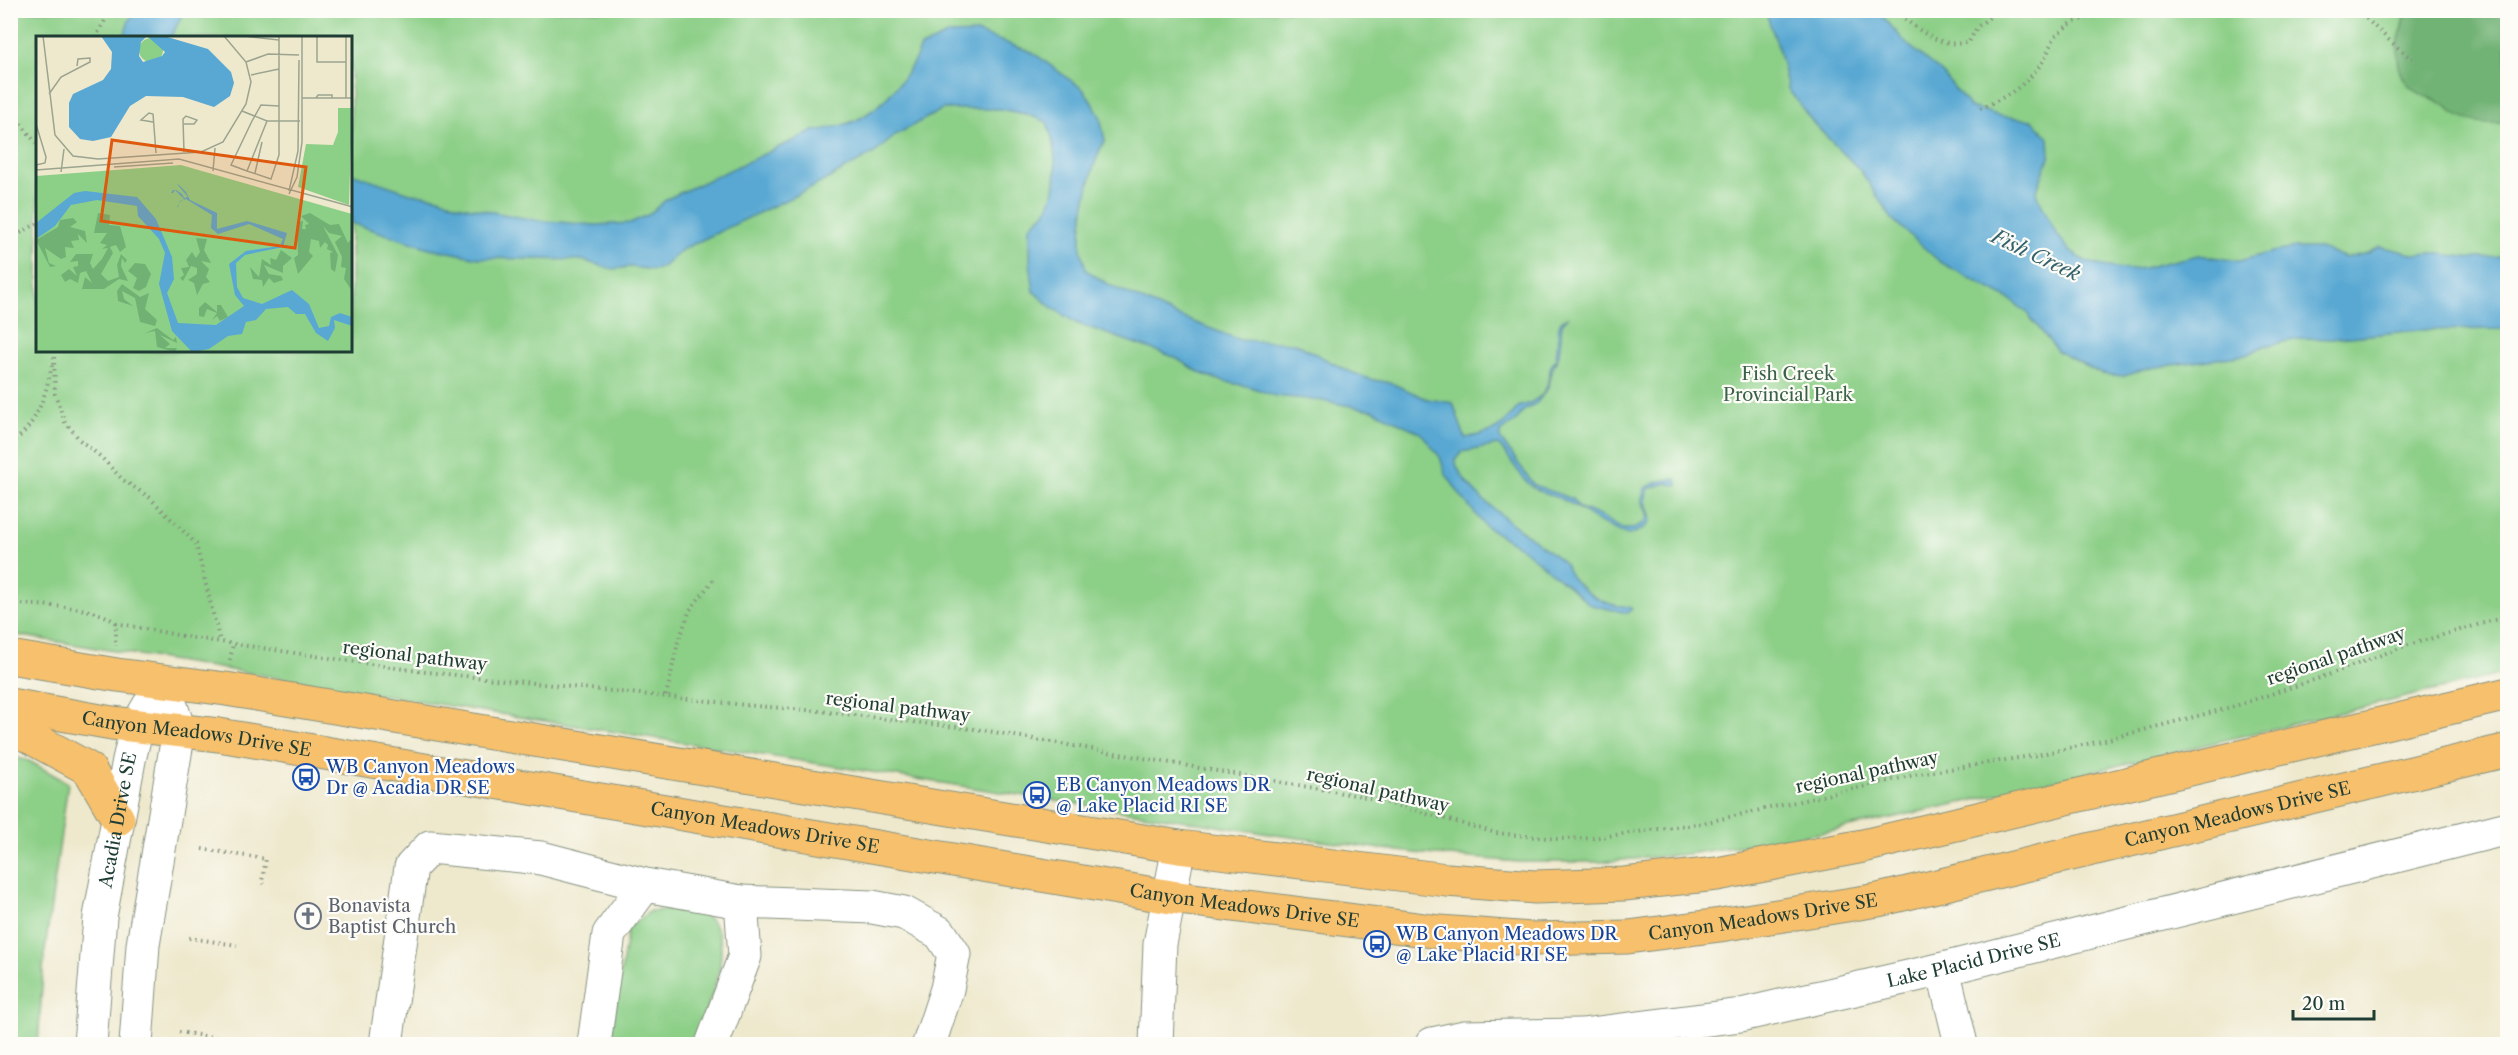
<svg xmlns="http://www.w3.org/2000/svg" width="2518" height="1055" font-family="'Libre Caslon Text',serif">
<style>
.green{fill:#8ccf87;stroke:#56865e;stroke-width:1.5;fill-rule:evenodd}
.forest{fill:#71b274;stroke:#487854;stroke-width:1.5}
.water{fill:#59a8d3;stroke:#3c7284;stroke-width:1.5}
.lines{fill:none;stroke-linecap:round;stroke-linejoin:round}
.minor-casing{stroke:#869280;stroke-width:35}
.major-casing{stroke:#869280;stroke-width:35}
.path{stroke:#869280;stroke-width:4;stroke-dasharray:1.5 4.5;stroke-linecap:butt}
.minor{stroke:#fff;stroke-width:33}
.major{stroke:#f7c06c;stroke-width:33}
.labels{text-anchor:middle;stroke-width:4.5;stroke-linejoin:round;paint-order:stroke}
.park-label{font-size:18px;fill:#3a6249;stroke:#fdfcf7}
.street-label{font-size:18px;fill:#1f3d34;stroke:#fdfcf7}
.transit-label{font-size:18px;fill:#164399;stroke:#fdfcf7;text-anchor:start}
.worship-label{font-size:18px;fill:#5b616d;stroke:#fdfcf7;text-anchor:start}
.water-label{font-size:20px;font-style:italic;fill:#33626c;stroke:#fdfcf7}
.inset-road{fill:none;stroke:#9ba48f;stroke-width:1.5}
.view{fill:#de580e;fill-opacity:0.15;stroke:#de580e;stroke-width:3}
.inset-edge{fill:none;stroke:#1f3d34;stroke-width:3}
</style>
<rect width="100%" height="100%" fill="#fdfcf7"/>
<filter id="ink" filterUnits="userSpaceOnUse"><feTurbulence type="fractalNoise" baseFrequency=".0167" numOctaves="2"/><feDisplacementMap in="SourceGraphic" scale="12" xChannelSelector="R" yChannelSelector="G"/><feConvolveMatrix kernelMatrix="1 2 1 2 8 2 1 2 1" color-interpolation-filters="sRGB"/></filter>
<filter id="wash" filterUnits="userSpaceOnUse"><feTurbulence type="fractalNoise" baseFrequency=".008" numOctaves="4" result="noise"/><feDisplacementMap in="SourceGraphic" scale="24" xChannelSelector="R" yChannelSelector="G"/><feGaussianBlur stdDeviation="1.35" result="paint"/><feColorMatrix in="noise" values="0 0 0 0 0 0 0 0 0 0 0 0 0 0 0 0 0 1.4 0 .05"/><feComposite in="paint" operator="in"/></filter>
<g filter="url(#wash)">
<rect width="100%" height="100%" fill="#eee8cc"/>
<path class="green" d="M10,11h2497v662l-538,128 -153,33 -129,20 -87,8h-81l-105,-9 -138,-18 -789,-123 -476,-78zM38,38h313v313h-313z
M11,756l18,5 39,22 -24,174 -6,87h-27z
M679,909c6,1 17,1 23,5 42,22 3,99 -9,130h-83l18,-116 22,-17z"/>
<path class="forest" d="M2406,11h101v112c-17,1 -39,0 -54,-10 -4,-3 -6,-7 -10,-9 -10,-5 -21,-8 -30,-15 -24,-19 -14,-54 -7,-78z"/>
<path class="water" d="M137,10h51v1l-4,1 -13,25h-47l5,-17z
M1765,11h113l27,31 38,32 27,33 31,9 31,4 17,18 1,17 -14,38 20,40 15,19 14,9 17,5 27,4 14,-2 55,-13 41,6 33,-9 24,-4h24l26,10 22,-5 12,-7 32,8 20,-1 41,5 34,-1v72l-89,1 -87,9 -27,-1 -40,8 -18,9 -96,13 -26,8 -23,-2 -44,-23 -31,-39 -15,-12 -71,-38 -48,-43 -32,-49 -46,-46 -26,-35 -11,-46z
M978,33l54,19 52,38 16,26 5,25c-14,20 -25,81 -24,106 0,8 4,16 5,23l23,15 64,29 67,26 55,3 51,27 23,9 22,4 36,16 26,4 12,35c28,-5 36,-8 53,-31l12,-4 12,-8 5,-9 4,-20 5,-7 3,-33 2,-5 8,-5 -7,8 -3,31 -7,15 -4,18 -12,16 -13,7 -7,10 -16,11v6l34,47 38,14 8,9 18,7 24,14h11l12,-7 3,-6 -6,-17 3,-11 15,-7 16,-2 2,7 -11,-3 -19,6c-10,25 22,30 -19,46 -22,-6 -42,-22 -61,-33 -12,-6 -28,-8 -38,-17 -13,-11 -19,-28 -32,-40l-36,7 -7,8c8,36 82,79 110,104 6,20 30,36 49,41 7,2 12,0 18,4l-5,4 -36,-8 -68,-56 -38,-23 -24,-30 -16,-23 -5,-16 -19,-24 -48,-23 -56,-10 -42,-4 -24,-9 -29,-6 -20,-7 -28,-17 -98,-34 -25,-16 -17,-15 -4,-29v-37c4,-4 10,-8 14,-13 18,-23 12,-66 3,-91l-21,-8 -27,-5h-56l-46,25 -21,18 -63,35 -130,62 -20,18 -9,3 -23,-3 -19,2 -31,-9 -102,-2 -50,-10 -78,-25v-50l59,20 26,4 21,8 77,15 61,5 35,-2 18,-8 19,-16 147,-68c16,-3 36,-6 50,-15 25,-15 46,-44 57,-69l28,-13z"/>
</g>
<g filter="url(#ink)">
<g class="lines">
<defs>
<g id="minor">
<path d="M741,902l131,5 32,6 36,20 14,21 -7,35 -18,55"/>
<path d="M1943,969l18,75"/>
<path id="s1" d="M90,1044l10,-127 29,-157 8,-34 26,-44"/>
<path d="M136,1044l7,-99 36,-215 -16,-48"/>
<path d="M386,1044l25,-177 19,-20 111,11 104,27 96,17 4,54 -33,88"/>
<path d="M594,1044l15,-110 36,-49"/>
<path d="M1156,1044l4,-100 19,-97"/>
<path id="s2" d="M1432,1044l32,-7 118,-2 159,-20 202,-46 565,-141"/>
</g>
<g id="major">
<path d="M10,657l107,18 109,14 953,158 268,33 88,7 89,-3 93,-10 146,-28 645,-152"/>
<path id="s3" d="M10,705l102,18 107,12 952,162 269,35 91,7 97,-2 92,-12 158,-25 630,-150"/>
<path d="M10,726l79,43 29,50"/>
</g>
</defs>
<use href="#minor" class="minor-casing"/>
<use href="#major" class="major-casing"/>
<path class="path" d="M1903,10l-3,5c20,16 41,34 69,27l8,-15 22,-17
M2358,10c9,10 50,49 59,51
M95,38l16,-28
M1980,108c26,-10 47,-23 63,-47 7,-11 8,-22 19,-31 17,-15 37,-12 56,-20
M10,109l28,37
M10,239l28,-16
M54,357l1,37 10,28 15,18 21,17 22,23 26,17 47,47 24,98
M10,444c28,-19 35,-48 42,-79
M10,603c32,4 81,0 106,20v23
M116,623l71,14 230,34 339,35 63,5 163,19 384,67 130,36 62,6 35,-1 110,-15 216,-49 118,-19 64,-14 131,-34 85,-28 88,-33 103,-30
M230,660l3,-16
M666,696l12,-54 12,-32 23,-30
M202,849l64,10 -4,22 2,3
M189,938l48,7
M179,1032l78,12"/>
<use href="#minor" class="minor"/>
<use href="#major" class="major"/>
</g>
</g>
<defs>
<symbol id="bus-ring" viewBox="-11 -11 22 22"><circle r="9.5" fill="#fdfcf7" stroke="#1a4fb4" stroke-width="1.5"/><path d="M-5-6H5V4H4V6H2V4H-2V6H-4V4H-5ZM-3.5-4V0h7V-4ZM-3.5 1.2v1.5H-2V1.2ZM2 1.2v1.5H3.5V1.2Z" fill="#1a4fb4"/></symbol>
<symbol id="church-ring" viewBox="-11 -11 22 22"><circle r="9.5" fill="#fdfcf7" stroke="#6b7280" stroke-width="1.5"/><path d="M-1.2-6h2.4v3.5h3.3v2.4h-3.3V6h-2.4V-.1h-3.3v-2.4h3.3Z" fill="#6b7280"/></symbol>
</defs>
<g fill-rule="evenodd">
<use href="#bus-ring" x="291" y="762" width="30" height="30"/>
<use href="#bus-ring" x="1022" y="780" width="30" height="30"/>
<use href="#church-ring" x="293" y="901" width="30" height="30"/>
<use href="#bus-ring" x="1362" y="929" width="30" height="30"/>
</g>
<g class="labels">
<g class="park-label">
<text x="1788" y="380">Fish Creek<tspan x="1788" dy="21">Provincial Park</tspan></text>
</g>
<g class="street-label">
<text transform="translate(415 656) rotate(7)" y="6">regional pathway</text>
<text transform="translate(2336 656) rotate(-19)" y="6">regional pathway</text>
<text transform="translate(898 707) rotate(7)" y="6">regional pathway</text>
<text dy="6" stroke="none"><textPath href="#s3" startOffset="189">Canyon Meadows Drive SE</textPath></text>
<text transform="translate(1867 772) rotate(-12)" y="6">regional pathway</text>
<text transform="translate(1378 790) rotate(13)" y="6">regional pathway</text>
<text dy="6" stroke="none"><textPath href="#s3" startOffset="2259">Canyon Meadows Drive SE</textPath></text>
<text dy="6" stroke="none"><textPath href="#s1" startOffset="226">Acadia Drive SE</textPath></text>
<text dy="6" stroke="none"><textPath href="#s3" startOffset="765">Canyon Meadows Drive SE</textPath></text>
<text dy="6" stroke="none"><textPath href="#s3" startOffset="1251">Canyon Meadows Drive SE</textPath></text>
<text dy="6" stroke="none"><textPath href="#s3" startOffset="1773">Canyon Meadows Drive SE</textPath></text>
<text dy="6" stroke="none"><textPath href="#s2" startOffset="550">Lake Placid Drive SE</textPath></text>
</g>
<g class="transit-label">
<text x="326" y="773">WB Canyon Meadows<tspan x="326" dy="21">Dr @ Acadia DR SE</tspan></text>
<text x="1056" y="791">EB Canyon Meadows DR<tspan x="1056" dy="21">@ Lake Placid RI SE</tspan></text>
<text x="1396" y="940">WB Canyon Meadows DR<tspan x="1396" dy="21">@ Lake Placid RI SE</tspan></text>
</g>
<g class="worship-label">
<text x="328" y="912">Bonavista<tspan x="328" dy="21">Baptist Church</tspan></text>
</g>
<g class="water-label">
<text transform="translate(2036 255) rotate(25)" y="7">Fish Creek</text>
</g>
</g>
<g transform="translate(36 36)">
<rect width="316" height="316" fill="#eee8cc"/>
<path d="M103 14a12 12 0 1 1 24 0a12 12 0 1 1-24 0ZM302,72h14l-3,97 -51,-18 8,-43 27,1 5,-13zM145,129l171,49v138h-316v-176z" fill="#8ccf87"/>
<path d="M62,177l12,2 -1,10 11,1 6,21 -6,5 -4,-7 -6,2 3,6 -12,21 7,7 11,-4 -2,-12 4,-11 6,6 -2,3 -3,-5 -1,8 7,15 -9,-2 -15,10h-22l3,-12 7,6 -6,-12 -6,2 -2,10 -8,-4 -5,3 -4,-7 8,-6 8,7 -4,-9 5,-1v-5l-8,1 6,-8h17l-3,9 3,6 9,-10 6,-11 -6,1 5,-4 -7,-2 7,-10h-13zM274,177l20,12 9,-1 9,19 4,-5v53l-8,-12 2,-11 -5,-1 1,-10 -7,-15 7,-6 -13,-3 -6,-7 15,29 -3,17 -4,-3 -1,-16 3,-1 -6,-3 1,-4 -3,-3 -5,6 -1,-7 -8,-2 -2,13 4,4 -15,18 -4,-16 4,-3 -1,-33 6,-1 -1,8h4l-1,-4 4,-1 -8,-8zM37,182l4,4 -7,5 15,4 2,12 -9,-9 1,6 -8,1 3,7 -9,-1 1,10 -5,2 -16,-11 4,15 7,3 -6,1 -14,-27 22,-13 2,-7zM160,202l11,1 -3,11 7,13 -10,-2 8,8 -3,8 4,5 -7,2 -6,11 -3,-12 -6,-3 9,-6v-6l-6,-2 -8,15 -3,-3 4,-3 -3,-7 8,-1 -3,-7 6,-8 4,6 4,-6zM245,214l11,8 -9,8v7l-19,-8 5,9 12,2 2,4 -9,3 -5,-5 -6,9 -1,-7 -9,-1 -3,-12 9,10 3,-18 9,6 -1,-7 6,2zM99,227l10,1 6,10 -5,13 -7,4 -6,-3 4,-10 -9,-7zM86,248l18,13 9,-4 -4,16 12,11 -2,6 -15,-4 -5,-24 -13,-7 2,8 9,7 -15,-5 -1,-10zM169,266l12,10v-7h4l7,12 -8,4 -3,-5 -5,4 5,-7 -10,-4 -3,8 -5,-1v-8zM121,292l16,12 3,-3 1,6 -17,-8 10,9 -5,4h12l-2,4 -18,-5 -2,-16 -10,2z" fill="#71b274"/>
<path d="M65,0h63l44,13 23,23 3,11 -4,13 -16,11 -31,-10 -37,-1 -16,10 -19,31 -18,4 -13,-2 -11,-12v-24l4,-9 30,-14 8,-11 1,-17zM111,0l18,16 -3,4 -19,6 -4,-6 2,-14zM141,148l2,1 7,7 4,8 27,13v16l30,-8 40,12 -4,14 -38,8 -9,8 1,24 6,11 19,6 30,-14 17,14 10,24 10,-2 2,-9 9,-4 12,4v9l-18,-6 1,8 -7,13 -12,-8 -11,-19h-9l-8,-7 -22,2 -10,11 -10,2 -4,12 -14,2 -19,13 -17,3 -20,-21 -13,-47 6,-31 -6,-14 -21,-23 -1,-10 -40,-6 -26,5 -16,21 -19,13v-16l38,-30 11,-2 52,6 19,22 16,38 2,22 -7,14 11,30 38,2 28,-19 -9,-11 -6,-31 17,-13 34,-5 3,-7 -34,-15 -31,10 -7,-6 1,-13 -26,-16 -6,2 -2,6h-1l3,-5 4,-3 -9,-9 -2,3h-2l2,-3h3l6,4 2,4 4,-1z" fill="#59a8d3" fill-rule="evenodd"/>
<path class="inset-road" d="M7,0l12,99 18,21 25,3 103,-7 22,-10 23,-38 5,-22 -5,-20 -22,-26M208,0l35,4M281,0v26h29M210,26l22,-8 31,1M215,39l28,-6M13,58l12,-17 29,-15v-4l-12,1 -1,7M266,62h51M280,62l2,-3h14v3M310,62v-62M206,75l25,10h33M231,85l-20,50 24,8 8,-24v-119M117,86l-12,-2 8,-7 4,1 3,39M0,88l10,33 -1,6 -9,2M148,116l-1,-33 3,-3 11,4 -3,4h-10M78,131l59,-4M0,134l143,-11 174,48M177,135l2,-23M211,135l-16,-6 21,-44 9,-16 18,1M25,136l3,-23M219,137l7,-31M253,155l9,-40 1,-91M253,158l8,-17 5,-35v-106"/>
<path class="view" d="M76,104l194,27 -11,81 -194,-27z"/>
<rect width="316" height="316" class="inset-edge"/>
</g>
<rect width="2518" height="1055" fill="none" stroke="#fdfcf7" stroke-width="36"/>
<path d="M2293 1010v9h81v-9" fill="none" stroke="#1f3d34" stroke-width="3"/>
<text x="2302" y="1010" font-size="18" fill="#1f3d34" stroke="#fdfcf7" stroke-width="4.5" paint-order="stroke">20 m</text>
</svg>
